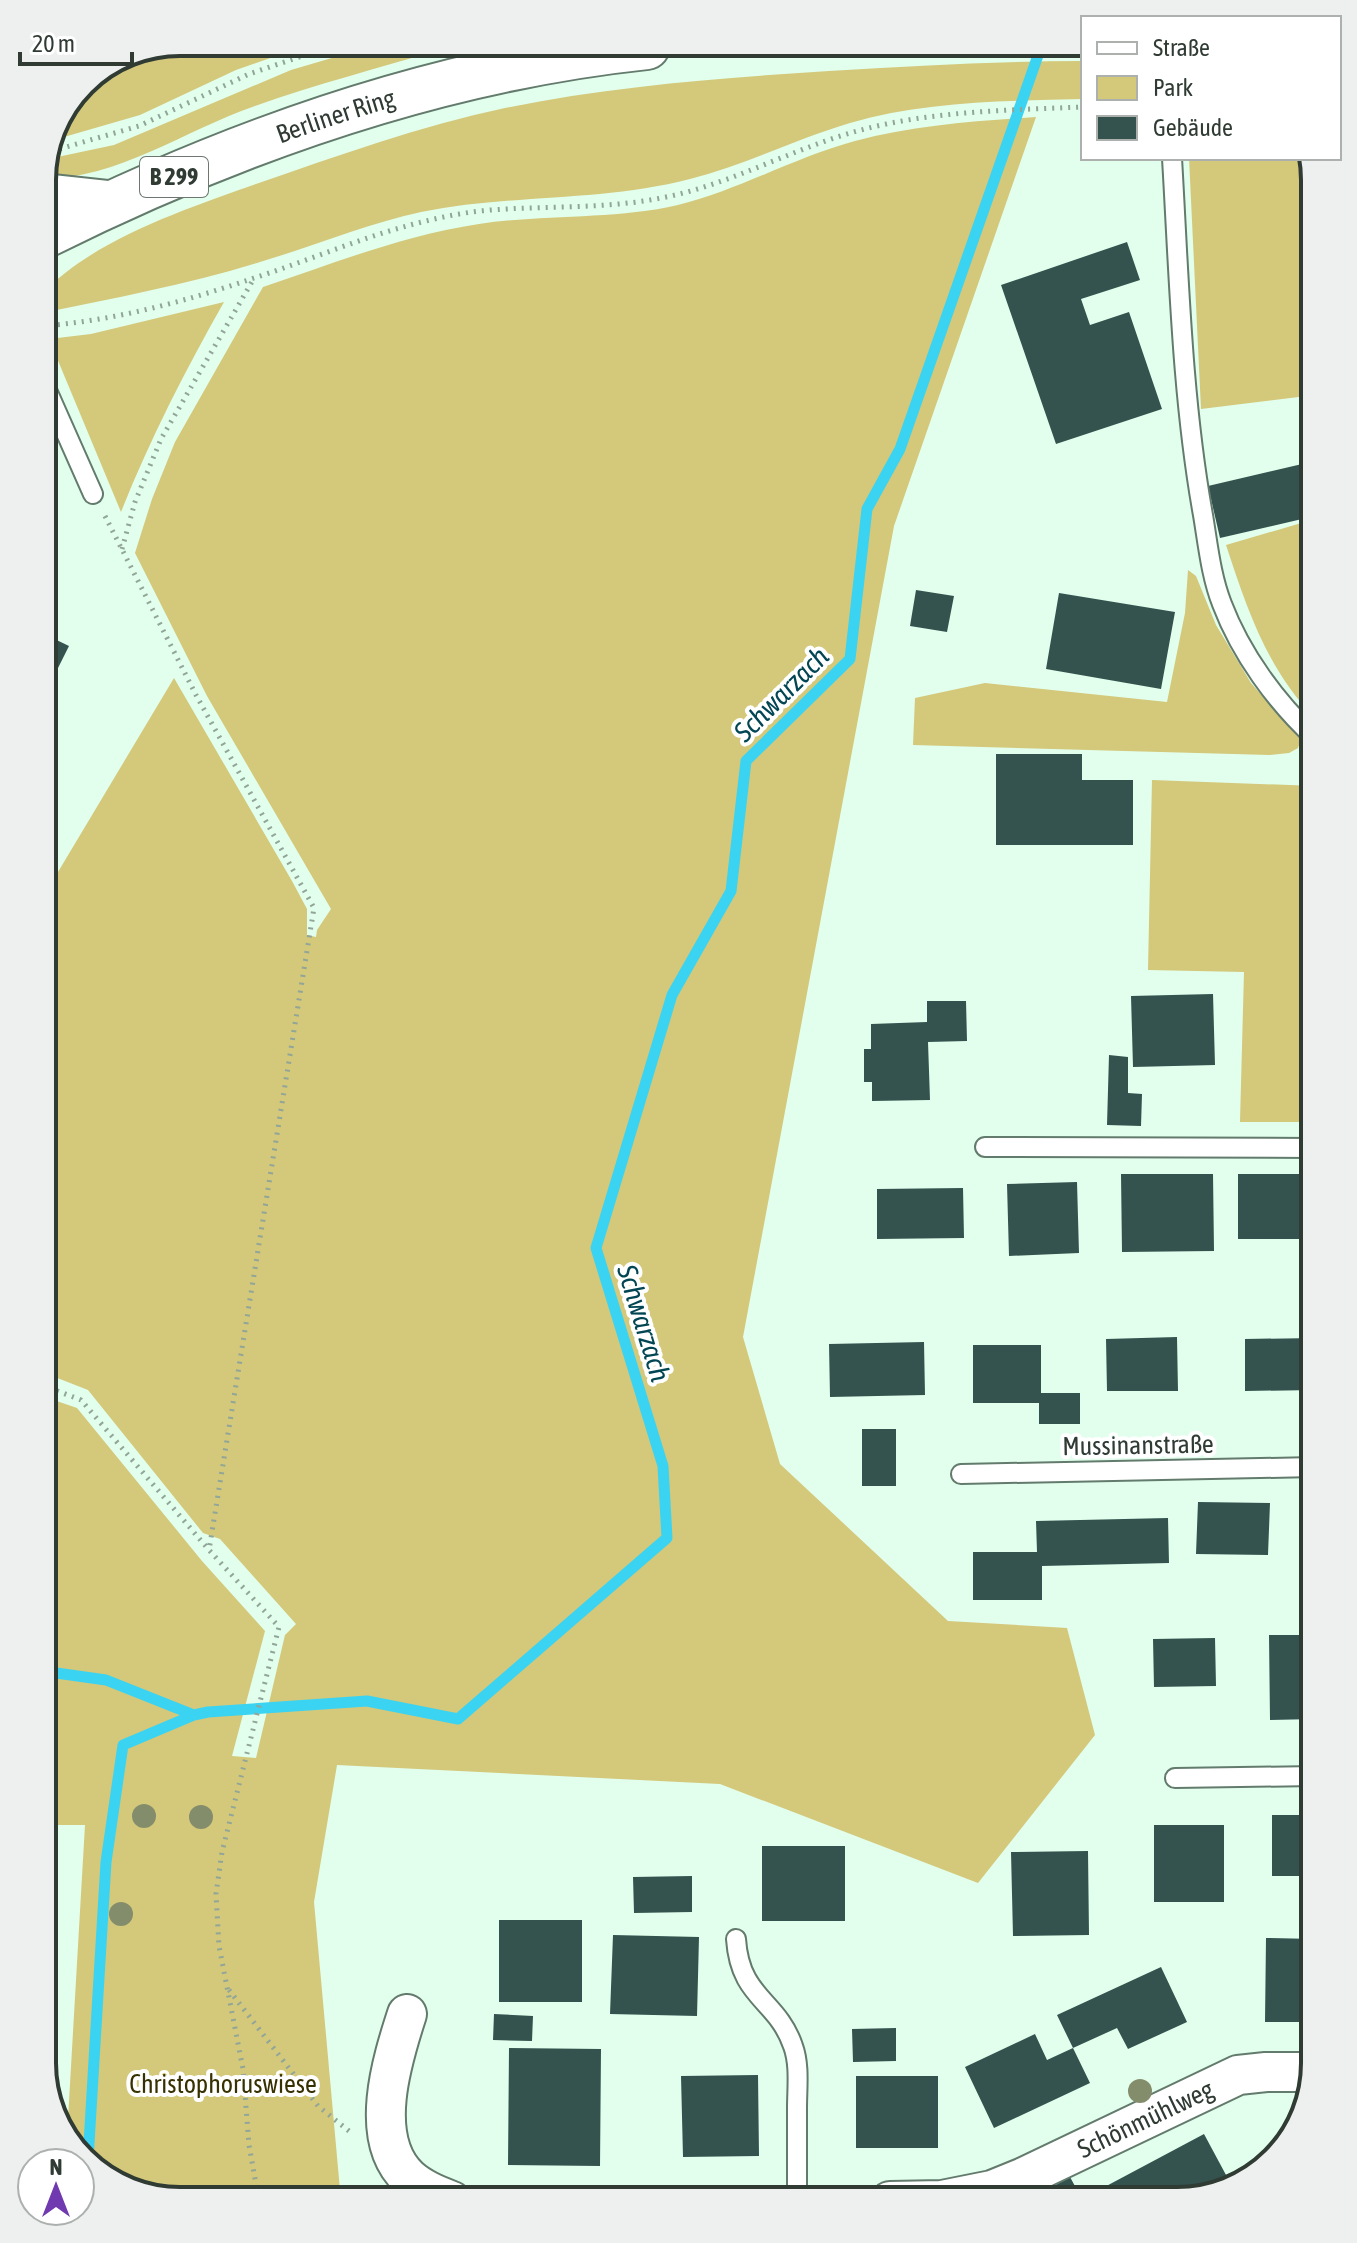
<svg xmlns="http://www.w3.org/2000/svg" width="1357" height="2243" font-family="'Asap Condensed',sans-serif">
<style>
.green{fill:#d4c87a}
.lines{fill:none;stroke-linecap:round;stroke-linejoin:round}
.stream{stroke:#3bd3f2;stroke-width:11}
.building{fill:#34534f}
.service-casing{stroke:#627b6c;stroke-width:22}
.minor-casing{stroke:#627b6c;stroke-width:42}
.primary-casing{stroke:#627b6c;stroke-width:48}
.path{stroke:#91a598;stroke-width:5;stroke-dasharray:2 6;stroke-linecap:butt}
.service{stroke:#fff;stroke-width:18}
.minor{stroke:#fff;stroke-width:38}
.primary{stroke:#fff;stroke-width:44}
.tree{fill:#848d6b}
.labels{text-anchor:middle;stroke-width:8;stroke-linejoin:round;paint-order:stroke}
.shield{fill:#fff;stroke:#6e7671;stroke-width:2}
.shield-label{font-size:24px;font-weight:bold;fill:#303b34}
.street-label{font-size:26px;fill:#303b34;stroke:#fff}
.park-label{font-size:26px;fill:#373001;stroke:#fff}
.water-label{font-size:28px;font-style:italic;fill:#024653;stroke:#fff}
.rim{fill:none;stroke:#303b34;stroke-width:4}
</style>
<rect width="100%" height="100%" fill="#e2feec"/>
<path class="green" d="M442,49c-62,19 -126,35 -187,57 -70,24 -137,73 -213,73l6,-20 66,-14 177,-75 68,-20z
M290,51l-54,19 -96,45 -83,24 26,-57 45,-30z
M1083,61v38c-78,2 -158,2 -233,24 -54,16 -105,42 -160,56 -88,23 -180,15 -269,33 -55,12 -107,34 -161,50 -71,22 -145,36 -218,51v-19c52,-55 144,-85 214,-110 81,-28 164,-58 249,-76 107,-22 215,-30 324,-37 85,-5 169,-10 254,-10z
M1036,117l-142,409 -151,811 37,127 168,157 119,7 28,107 -117,148 -258,-99 -383,-19 -23,137 27,299h-169l-68,-23 -37,-42 18,-311h-43v-429l35,12 125,153 63,70 -33,125 24,2 29,-123 11,-11 -76,-85 -17,-6 -115,-143 -46,-18v-508l16,8 116,-194 118,203 15,28v26l9,2 1,-7 14,-21 -124,-213 -72,-143 17,-54 23,-57 88,-155c71,-24 142,-52 216,-63 66,-10 134,-4 199,-19 61,-15 117,-48 177,-64 59,-16 120,-20 181,-24z
M1189,158h121l5,23v214l-114,14z
M224,302c-39,69 -74,137 -103,210l-72,-173 42,-5z
M1315,519v199c-48,-49 -68,-109 -89,-173z
M1188,570l8,6 20,49 35,58 50,57 -3,8 -9,5 -19,2 -357,-10 2,-47 70,-15 182,19 18,-89z
M1152,780l163,6v336h-75l4,-150 -96,-2z"/>
<g class="lines">
<path class="stream" d="M42,1671l64,9 88,35
M88,2160l18,-298 17,-117 71,-30 14,-3 159,-11 91,18 209,-181 -4,-72 -67,-218 76,-253 59,-104 15,-130 104,-102 17,-150 33,-60 142,-405"/>
</g>
<path class="building" d="M1127,242l13,38 -59,19 9,26 39,-13 33,97 -106,35 -55,-159z
M1315,461v55l-95,22 -12,-52z
M916,590l38,6 -7,36 -37,-6z
M1059,593l116,19 -14,77 -115,-20z
M42,633l27,13 -20,40 -7,-3z
M996,754h86v26h51v65h-137z
M1213,994l2,71 -82,2 -2,-71z
M927,1001h39l1,40 -39,1 2,58 -58,1v-19h-8v-33h7v-25l56,-2z
M1109,1055l19,2v36l14,1 -1,32 -34,-1z
M1121,1174h92l1,77 -92,1z
M1238,1174h73v65h-73z
M1077,1182l2,71 -70,3 -2,-72z
M963,1188l1,50 -87,1v-50z
M1177,1337l1,54h-71l-1,-52z
M1315,1338v52l-70,1v-52z
M924,1342l1,53 -95,2 -1,-53z
M973,1345h68v48h39v31h-41v-21h-66z
M862,1429h34v57h-34z
M1301,1500l14,1v53h-15z
M1198,1502l72,1 -2,52 -72,-1z
M1168,1518l1,45 -127,3v34h-69v-48h64l-1,-31z
M1269,1635h46v84l-45,1z
M1215,1638l1,48 -62,1 -1,-48z
M1272,1815h43v61h-43z
M1154,1825h70v77h-70z
M762,1846h83v75h-83z
M1088,1851l1,84 -76,1 -2,-84z
M692,1876v36l-58,1 -1,-36z
M499,1920h83v82h-83z
M613,1935l86,2 -2,79 -87,-2z
M1266,1938l49,1v83h-50z
M1161,1967l26,55 -59,27 -11,-21 -44,20 -16,-33z
M494,2014l39,2 -1,25 -39,-1z
M896,2028v33l-43,1 -1,-33z
M1035,2034l12,26 26,-12 17,35 -96,45 -29,-61z
M509,2048l92,1 -1,117 -92,-1z
M758,2075l1,81 -76,1 -2,-81z
M856,2076h82v72h-82z
M1204,2134l29,54 -57,13h-150l44,-24 12,22z"/>
<g class="lines">
<defs>
<path id="service" d="M1172,158c7,119 10,240 31,357 5,30 8,61 19,89 19,50 54,98 93,134
M42,379l51,115
M985,1147l330,1
M961,1474l354,-7
M1175,1778l140,-2
M736,1939c4,60 41,60 57,107 7,19 4,42 4,62 0,31 0,62 0,93"/>
<g id="minor">
<path d="M42,193l74,8"/>
<path d="M407,2014c-15,46 -40,125 2,164 12,11 28,17 43,23"/>
<path id="s1" d="M890,2201l52,-1 50,-10 32,-13 214,-102 28,-3h46"/>
</g>
<g id="primary">
<path id="s2" d="M42,237c188,-94 395,-168 605,-190"/>
</g>
</defs>
<use href="#service" class="service-casing"/>
<use href="#minor" class="minor-casing"/>
<use href="#primary" class="primary-casing"/>
<path class="path" d="M52,151l87,-25 110,-52 68,-23
M42,326c71,-5 145,-25 212,-48 50,-16 99,-37 149,-51 25,-7 51,-13 77,-16 60,-6 121,-1 181,-13 69,-13 132,-50 200,-68 71,-19 149,-20 222,-23
M105,516l91,179 118,213 -105,642
M122,549l13,-47 26,-63 92,-159
M42,1385l39,15 128,150 70,77 -57,225 -6,42 3,52 24,123 6,76 10,56
M229,1990l89,116 31,25"/>
<use href="#service" class="service"/>
<use href="#minor" class="minor"/>
<use href="#primary" class="primary"/>
</g>
<g class="tree">
<circle cx="144" cy="1816" r="12"/>
<circle cx="201" cy="1817" r="12"/>
<circle cx="121" cy="1914" r="12"/>
<circle cx="1140" cy="2091" r="12"/>
</g>
<g class="labels">
<rect class="shield" x="140" y="157" width="68" height="40" rx="6"/>
<g class="shield-label">
<text x="174" y="185">B 299</text>
</g>
<g class="street-label">
<text dy="9" stroke="none"><textPath href="#s2" startOffset="318">Berliner Ring</textPath></text>
<text transform="translate(1138 1445) rotate(-1)" y="9">Mussinanstraße</text>
<text dy="9" stroke="none"><textPath href="#s1" startOffset="272">Schönmühlweg</textPath></text>
</g>
<g class="park-label">
<text x="223" y="2093">Christophoruswiese</text>
</g>
<g class="water-label">
<text transform="translate(781 694) rotate(-45)" y="10">Schwarzach</text>
<text transform="translate(644 1323) rotate(73)" y="10">Schwarzach</text>
</g>
</g>
<path d="M0 0H1357V2243H0ZM180 56H1177A124 124 0 0 1 1301 180V2063A124 124 0 0 1 1177 2187H180A124 124 0 0 1 56 2063V180A124 124 0 0 1 180 56Z" fill="#eeefef" fill-rule="evenodd"/>
<path class="rim" d="M180 56H1177A124 124 0 0 1 1301 180V2063A124 124 0 0 1 1177 2187H180A124 124 0 0 1 56 2063V180A124 124 0 0 1 180 56Z"/>
<rect x="1081" y="16" width="260" height="144" fill="#ffffff" stroke="#acb1ae" stroke-width="2"/>
<rect x="1097" y="42" width="40" height="12" fill="#ffffff" stroke="#acb1ae" stroke-width="2"/>
<text x="1153" y="56" font-size="24" fill="#303b34">Straße</text>
<rect x="1097" y="76" width="40" height="24" fill="#d4c87a" stroke="#acb1ae" stroke-width="2"/>
<text x="1153" y="96" font-size="24" fill="#303b34">Park</text>
<rect x="1097" y="116" width="40" height="24" fill="#34534f" stroke="#acb1ae" stroke-width="2"/>
<text x="1153" y="136" font-size="24" fill="#303b34">Gebäude</text>
<g transform="translate(56 2187)"><circle r="38" fill="#ffffff" stroke="#acb1ae" stroke-width="2"/>
<path d="M0-6L14 30L0 20L-14 30Z" fill="#7039af"/>
<text y="-12" font-size="22" font-weight="bold" text-anchor="middle" fill="#303b34">N</text>
</g>
<path d="M20 52v12h112v-12" fill="none" stroke="#303b34" stroke-width="4"/>
<text x="32" y="52" font-size="24" fill="#303b34" stroke="#ffffff" stroke-width="6" paint-order="stroke">20 m</text>
</svg>
